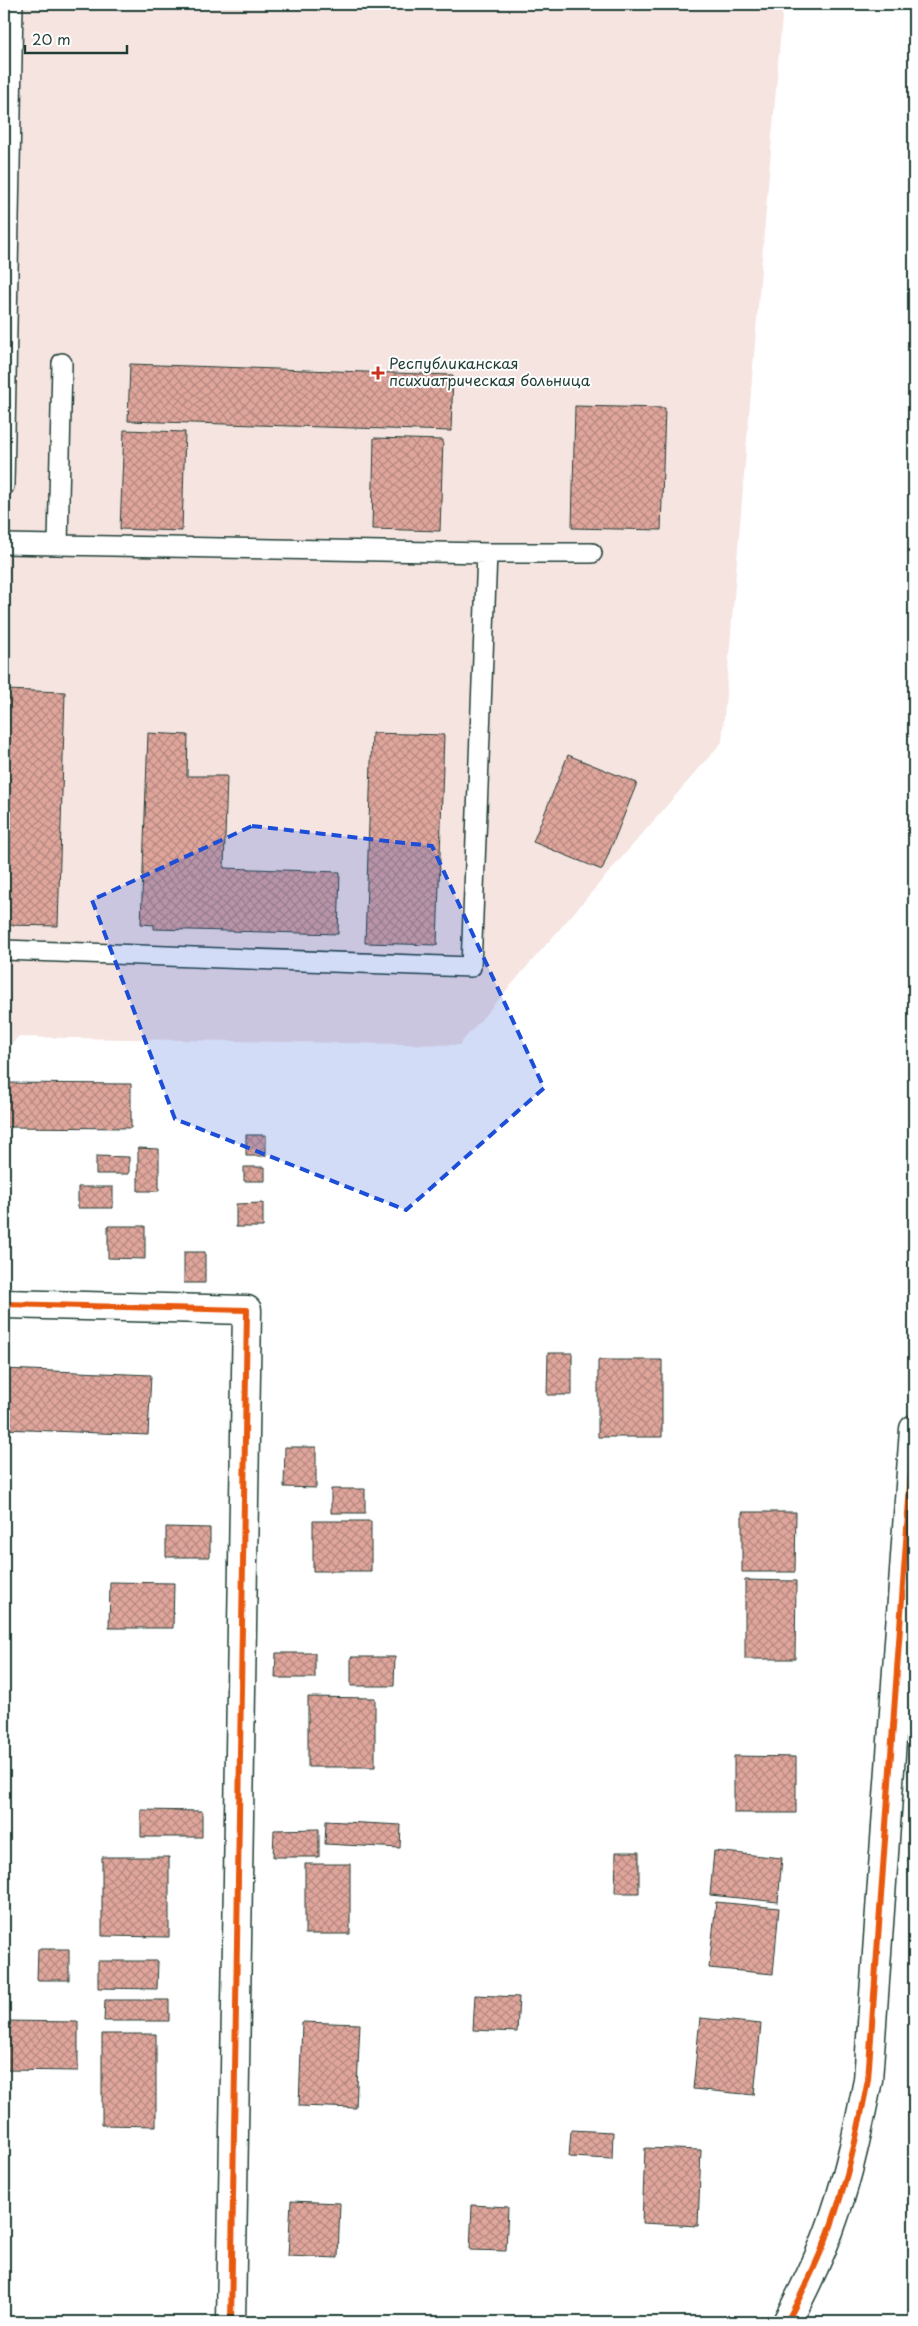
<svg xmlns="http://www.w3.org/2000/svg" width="918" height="2326" font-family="'Playpen Sans',sans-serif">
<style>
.built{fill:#f6e4e1}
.building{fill:url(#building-cross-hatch);stroke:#1f3d34}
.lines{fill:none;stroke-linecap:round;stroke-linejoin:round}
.service-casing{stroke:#1f3d34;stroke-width:22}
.minor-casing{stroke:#1f3d34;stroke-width:31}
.service{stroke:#fff;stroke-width:19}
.minor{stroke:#fff;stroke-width:28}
.cycleway-casing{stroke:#fff;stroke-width:9}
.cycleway{stroke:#e8590c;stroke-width:6}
.marked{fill:#1d4ed8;fill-opacity:0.2;stroke:#1d4ed8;stroke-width:4;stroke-dasharray:10 6;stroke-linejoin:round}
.poi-dot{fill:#c8321e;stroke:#fff;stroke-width:2}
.labels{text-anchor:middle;stroke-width:4;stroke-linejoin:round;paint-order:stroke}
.poi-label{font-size:15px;fill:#1f3d34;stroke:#fff;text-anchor:start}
</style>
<defs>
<pattern id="building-cross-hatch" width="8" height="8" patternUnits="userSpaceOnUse" patternTransform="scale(1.25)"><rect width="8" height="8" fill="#e0a69c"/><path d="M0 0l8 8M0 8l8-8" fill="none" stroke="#b58880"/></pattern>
</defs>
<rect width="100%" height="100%" fill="#fff"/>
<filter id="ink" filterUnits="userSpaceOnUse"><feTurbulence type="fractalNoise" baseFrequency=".02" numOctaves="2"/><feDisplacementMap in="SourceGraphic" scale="10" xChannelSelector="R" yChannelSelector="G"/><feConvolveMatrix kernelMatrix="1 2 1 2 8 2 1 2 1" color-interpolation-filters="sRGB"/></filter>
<g filter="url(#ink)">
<path class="built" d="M4,4h779l-61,738 -263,303 -441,-8 -14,15z"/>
<path class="building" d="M130,364l323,11 -2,56 -323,-10z
M575,406l90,2 -4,122 -89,-2z
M124,430l61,2 -3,99 -62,-2z
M374,438l69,2 -3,91 -68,-2z
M4,690l61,2 -7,234 -54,-1z
M148,733l40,2 -1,41h40l-3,92 116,4 -2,62 -184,-5v-4l-13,-1z
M372,733l72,2 -7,210 -72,-2z
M568,755l69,28 -35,87 -69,-28z
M4,1083l127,1v44l-127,-1z
M246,1135h20v21h-20z
M138,1148l21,1v42h-21z
M96,1156l33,1v17h-33z
M244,1167h21v14h-21z
M78,1187h35v21h-35z
M263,1203v24h-27v-23z
M108,1226h37v33l-37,-1z
M184,1252h21v31h-21z
M548,1353h24v42h-25z
M598,1360h64v77h-64z
M4,1369l147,6 -3,60 -144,-6z
M285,1447h31v41l-32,-1z
M331,1489h34v24h-34z
M742,1512h54l-1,60h-53z
M313,1521h58v50h-58z
M166,1527l44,1v29h-44z
M745,1580l51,1 -1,78h-50z
M110,1582l64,1 -1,45h-64z
M276,1653h39v25h-40z
M351,1657h44l-1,29h-43z
M308,1697l67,1v69h-67z
M734,1756l62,1v56h-62z
M141,1810l61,1v26h-61z
M326,1821l75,4 -1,23 -75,-4z
M319,1829v28h-46l1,-27z
M714,1851l68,7 -4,44 -68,-7z
M616,1852h23v41h-24z
M102,1857h67v80l-67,-1z
M305,1864h45v70h-45z
M716,1902l63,6 -6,66 -64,-6z
M38,1949h31v31h-32z
M98,1961h60l-1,28 -59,-1z
M475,1995l44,2 -2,35 -44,-2z
M105,2000h64v21h-65z
M700,2018l61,6 -7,71 -61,-6z
M4,2021l74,1v49l-74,-1z
M302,2022l58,2 -4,84 -57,-2z
M102,2034h54v92l-54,-1z
M571,2130l42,2 -1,27 -43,-2z
M645,2148l56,2 -3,76 -56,-3z
M291,2201l49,2 -2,55 -50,-2z
M472,2205l36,2 -2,44 -36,-1z"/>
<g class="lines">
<defs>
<path id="service" d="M4,486l9,-482
M4,544l483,9 -16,414 -467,-17
M58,545l4,-182
M487,553h105"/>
<path id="minor" d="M4,1304l243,6 -16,1012
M787,2322c18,-34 36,-71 48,-108 15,-44 24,-89 33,-134l46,-651"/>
</defs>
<use href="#service" class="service-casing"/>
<use href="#minor" class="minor-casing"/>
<use href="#service" class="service"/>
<use href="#minor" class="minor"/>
<defs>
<path id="cycleway" d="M4,1304l243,6 -16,1012
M787,2322c18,-34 36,-71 48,-108 15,-44 24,-89 33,-134l46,-651"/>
</defs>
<use href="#cycleway" class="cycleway-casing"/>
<use href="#cycleway" class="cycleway"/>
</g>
</g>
<path class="marked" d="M252,826l180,20 112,242 -138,122 -231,-91 -83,-219z"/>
<path class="poi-dot" d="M375.5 365.5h5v5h5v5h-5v5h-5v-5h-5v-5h5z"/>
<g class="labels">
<g class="poi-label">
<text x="389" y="369">Республиканская<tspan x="389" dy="17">психиатрическая больница</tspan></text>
</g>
</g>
<rect width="918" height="2326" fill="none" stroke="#fff" stroke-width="20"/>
<rect x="10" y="10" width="898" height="2306" fill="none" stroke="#1f3d34" stroke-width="2" filter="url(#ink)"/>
<path d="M25 45v8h102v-8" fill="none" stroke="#1f3d34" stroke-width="2.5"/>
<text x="32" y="45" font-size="15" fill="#1f3d34" stroke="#ffffff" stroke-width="4" paint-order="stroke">20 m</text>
</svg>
